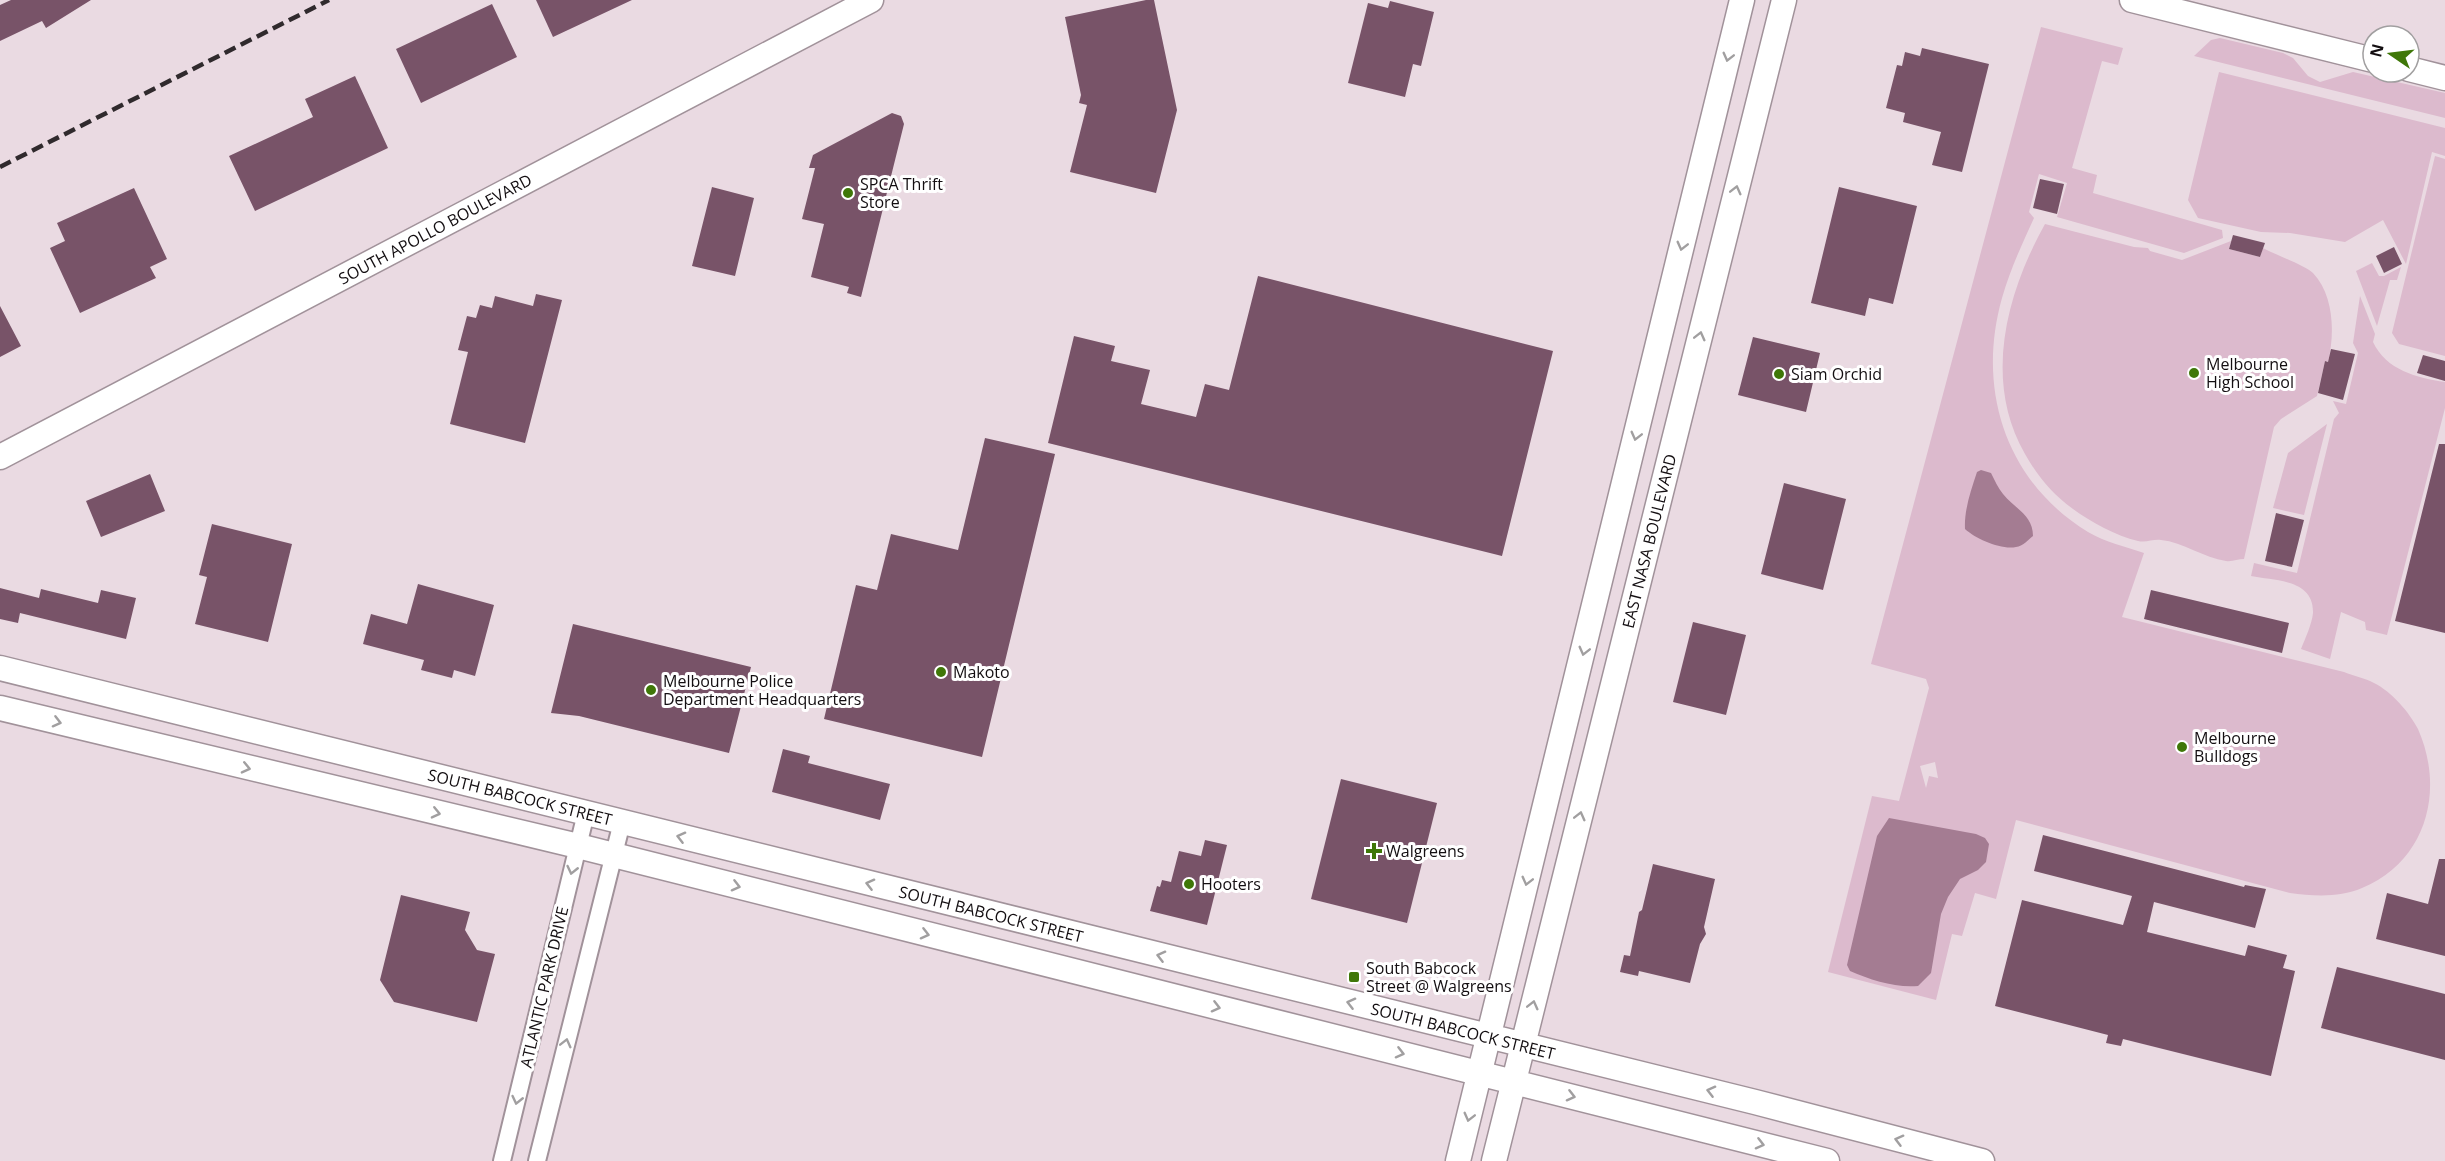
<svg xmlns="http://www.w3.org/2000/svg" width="2445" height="1161" font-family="'Open Sans',sans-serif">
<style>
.green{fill:#dcbacd;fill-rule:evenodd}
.water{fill:#a47c92}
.building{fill:#785368}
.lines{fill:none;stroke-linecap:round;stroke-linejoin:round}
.street-casing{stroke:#a1929a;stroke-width:20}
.secondary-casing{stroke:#a1929a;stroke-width:27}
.street{stroke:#fff;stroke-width:16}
.secondary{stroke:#fff;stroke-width:24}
.rail{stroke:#302a2d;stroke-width:4.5;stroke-dasharray:12 6;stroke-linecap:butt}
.oneway{stroke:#a19fa0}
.poi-dot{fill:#3f7708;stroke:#fff;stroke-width:2}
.labels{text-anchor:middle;stroke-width:6;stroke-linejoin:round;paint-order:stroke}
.poi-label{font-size:16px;fill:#130e11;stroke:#fff;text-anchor:start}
.street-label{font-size:16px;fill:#130e11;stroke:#fff}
</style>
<rect width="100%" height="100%" fill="#eadae2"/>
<path class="green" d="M2041,27l82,21 -5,17 -16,-4 -30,107 25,7 -4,18 129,37 1,8 -39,15 -127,-36 10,-34 -28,-9 -10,38 5,6c-12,26 -24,52 -32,80 -26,92 4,184 86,234 17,10 38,15 56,21l-22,64 222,55c10,4 21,6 30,11 18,9 35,29 44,46 27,61 9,132 -56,159 -23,10 -49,8 -72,5l-274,-73 -20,79 -21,-6 -13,43 -10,-2 -16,66 -108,-28 44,-176 27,5 30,-113 -3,-9 -55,-15zM1935,762l3,16 -9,-2 -3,12 -6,-22z
M2220,38l63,15 10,5 15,18 12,6 33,-10 92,21v25l-251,-62 17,-16z
M2219,72l226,56v28l-13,-4 -26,112 -23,-44 -38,22 -55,-9 -29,-1 -63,-14 -10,-18z
M2435,156l10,3v197l-46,-12 -7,-11z
M2045,224l89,23 14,1 2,3 32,9 49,-19 -2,8 31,8 3,-9c11,6 43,18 50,25 21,22 22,61 15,89l-3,-1 -8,35 -36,23 -7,8 -30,132c-6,0 -12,3 -18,2 -22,-3 -43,-19 -65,-21 -8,-1 -15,3 -23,1 -22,-5 -47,-19 -65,-32 -21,-15 -35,-32 -48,-55 -42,-73 -19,-160 20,-230z
M2372,263l7,13h5l17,-9 -4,13h-7l-13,46 -21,-55z
M2360,296l15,38 -2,8c13,28 44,36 72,40v26l-58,227 -21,-5 -1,-8 -24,-10 -11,47 -29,-10c4,-10 11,-25 12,-36 1,-34 -37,-32 -62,-37l3,-13 43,10 37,-154 5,-6 -6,-12 13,3 12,-51 -5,-10z
M2327,424l-23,91 -31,-7 15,-55z"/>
<path class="water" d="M1981,470l10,3c4,8 7,15 12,21 12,15 30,21 30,42 -5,4 -10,10 -17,11 -15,3 -40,-8 -51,-18 -1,-19 6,-39 12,-57z
M1889,818l87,16 9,4 4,6 -3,18 -8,8 -18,9 -12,18 -7,17 -10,59 -13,13c-23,2 -47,-6 -68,-15l-3,-6 30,-129z"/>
<path class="building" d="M11,0h80l-45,28 -4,-7 -42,20v-36z
M536,0h96l-79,37z
M1146,0h8l23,110 -21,83 -86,-21 17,-67 -8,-2 2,-8 -16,-78z
M1390,1l44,11 -13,54 -8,-2 -8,33 -57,-14 20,-80 20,5z
M492,4l25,53 -96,46 -25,-54z
M1922,48l67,16 -27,108 -30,-7 9,-33 -38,-10 2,-9 -19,-5 11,-43 5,1 3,-14 15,4z
M355,76l33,72 -133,63 -26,-55 84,-39 -8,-18z
M892,113l9,3 3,8 -43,173 -14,-4 2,-6 -38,-10 13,-53 -22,-5 13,-51h-6l4,-13z
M2040,179l24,5 -7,30 -24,-6z
M712,187l42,11 -19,78 -43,-10z
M1839,187l78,19 -24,98 -24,-6 -4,18 -54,-13z
M134,188l33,71 -17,8 6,11 -76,35 -30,-65 15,-7 -8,-18z
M2233,235l32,8 -5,14 -31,-8z
M2394,247l8,17 -18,9 -8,-17z
M1258,276l295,75 -51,205 -454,-113 26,-107 41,10 -4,15 39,9 -9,34 55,13 9,-33 24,6z
M536,294l26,6 -37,143 -75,-19 18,-72 -10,-2 9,-34 9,2 4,-13 12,3 3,-12 38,10z
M0,306l21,40 -21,11z
M1753,337l67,16 -14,59 -68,-17z
M2331,349l24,5 -12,46 -25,-7 7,-32 3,1z
M2423,355l22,6v20l-28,-8z
M985,438l70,16 -73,303 -158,-38 32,-134 21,5 14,-56 67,16z
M2439,444h6v189l-50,-12z
M150,474l15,37 -64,26 -15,-36z
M1784,483l62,16 -23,91 -62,-16z
M2276,513l28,7 -12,47 -27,-6z
M212,524l80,20 -24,98 -73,-18 12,-47 -8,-2z
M418,584l76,21 -19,71 -21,-6 -2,8 -31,-8 3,-10 -61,-16 8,-30 36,10z
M0,588l39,10 2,-9 57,14 3,-13 35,8 -10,41 -106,-26 -2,10 -18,-4z
M2151,590l138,33 -7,30 -138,-34z
M1693,622l53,13 -20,80 -53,-13z
M573,624l178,43 -22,86 -150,-37 -28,-3z
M783,749l27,7 -2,7 82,21 -10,36 -108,-28z
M1341,779l96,24 -30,120 -96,-24z
M2043,835l201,52 1,-2 21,4 -11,39 -101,-26 -7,30 98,24 3,-11 39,10 -4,13 12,3 -24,105 -148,-37 -2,7 -15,-3 2,-8 -113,-29 27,-106 101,25 9,-29 -98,-25z
M1205,840l22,5 -20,80 -57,-14 7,-25 3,1 2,-7 9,2 8,-31 22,5z
M2439,859h6v97l-69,-17 11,-46 41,11z
M1653,864l62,15 -11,48 2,7 -6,10 -10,39 -51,-12 -1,5 -18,-4 4,-17 6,1 9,-44 3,-2z
M401,895l69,17 -5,18 12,20 18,4 -18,68 -83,-20 -14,-22z
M2337,967l108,27v66l-124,-32z"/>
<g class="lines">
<defs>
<path id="street" d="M502,1161l84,-348
M537,1161l85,-339"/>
<path id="secondary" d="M2132,0l241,60
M2409,69l36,9
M0,457l871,-457
M0,668l1755,434 227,59
M0,708l578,138 1249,315
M1458,1161l284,-1161
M1494,1161l290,-1161"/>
</defs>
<use href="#street" class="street-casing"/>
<use href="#secondary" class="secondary-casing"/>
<use href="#street" class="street"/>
<use href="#secondary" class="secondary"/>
<path class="rail" d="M0,167l329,-167"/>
</g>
<defs><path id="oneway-chevron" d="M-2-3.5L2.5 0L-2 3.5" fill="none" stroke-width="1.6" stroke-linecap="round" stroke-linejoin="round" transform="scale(1.5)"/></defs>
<g class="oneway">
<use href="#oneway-chevron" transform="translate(1728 57) rotate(104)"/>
<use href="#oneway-chevron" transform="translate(1736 190) rotate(-76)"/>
<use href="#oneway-chevron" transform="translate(1682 246) rotate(104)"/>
<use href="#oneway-chevron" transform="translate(1700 336) rotate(-76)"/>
<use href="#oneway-chevron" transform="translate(1636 436) rotate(104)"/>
<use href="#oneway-chevron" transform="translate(1584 651) rotate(104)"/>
<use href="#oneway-chevron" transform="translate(57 722) rotate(14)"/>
<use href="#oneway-chevron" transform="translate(246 768) rotate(13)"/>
<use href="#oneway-chevron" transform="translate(436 813) rotate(13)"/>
<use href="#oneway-chevron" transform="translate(1580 816) rotate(-76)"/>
<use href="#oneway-chevron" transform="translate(681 837) rotate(-166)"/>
<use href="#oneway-chevron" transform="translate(572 870) rotate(103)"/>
<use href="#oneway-chevron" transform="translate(1527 881) rotate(104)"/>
<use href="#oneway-chevron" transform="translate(870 884) rotate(-166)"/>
<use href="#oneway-chevron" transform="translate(736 886) rotate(14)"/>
<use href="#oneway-chevron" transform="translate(925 934) rotate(14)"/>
<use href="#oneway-chevron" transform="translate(1161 956) rotate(-166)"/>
<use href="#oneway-chevron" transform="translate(1351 1003) rotate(-166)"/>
<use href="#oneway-chevron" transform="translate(1533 1005) rotate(-76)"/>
<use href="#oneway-chevron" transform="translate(1216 1007) rotate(14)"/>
<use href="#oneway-chevron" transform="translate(566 1043) rotate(-76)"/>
<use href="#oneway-chevron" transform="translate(1400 1053) rotate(14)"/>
<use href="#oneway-chevron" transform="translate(1711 1091) rotate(-166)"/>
<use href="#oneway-chevron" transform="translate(1571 1096) rotate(14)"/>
<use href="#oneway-chevron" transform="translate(517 1100) rotate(103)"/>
<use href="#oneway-chevron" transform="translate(1469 1117) rotate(104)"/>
<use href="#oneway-chevron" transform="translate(1899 1140) rotate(-165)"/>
<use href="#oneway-chevron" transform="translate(1760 1144) rotate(14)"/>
</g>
<g class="poi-dot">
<circle cx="848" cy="193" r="6"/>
<circle cx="2194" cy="373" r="6"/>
<circle cx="1779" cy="374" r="6"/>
<circle cx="941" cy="672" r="6"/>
<circle cx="651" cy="690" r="6"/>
<circle cx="2182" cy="747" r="6"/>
<path d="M1371 842h6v6h6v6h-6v6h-6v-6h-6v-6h6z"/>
<circle cx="1189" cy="884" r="6"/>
<rect x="1348" y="971" width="12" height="12" rx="3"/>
</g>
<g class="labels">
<g class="poi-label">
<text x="860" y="190">SPCA Thrift<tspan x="860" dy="18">Store</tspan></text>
<text x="2206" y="370">Melbourne<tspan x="2206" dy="18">High School</tspan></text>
<text x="1791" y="380">Siam Orchid</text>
<text x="953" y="678">Makoto</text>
<text x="663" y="687">Melbourne Police<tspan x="663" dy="18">Department Headquarters</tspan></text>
<text x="2194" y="744">Melbourne<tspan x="2194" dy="18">Bulldogs</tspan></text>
<text x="1386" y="857">Walgreens</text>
<text x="1201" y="890">Hooters</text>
<text x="1366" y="974">South Babcock<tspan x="1366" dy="18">Street @ Walgreens</tspan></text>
</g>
<g class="street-label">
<text transform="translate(435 229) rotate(-28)" y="6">SOUTH APOLLO BOULEVARD</text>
<text transform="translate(1649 541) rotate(-76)" y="6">EAST NASA BOULEVARD</text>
<text transform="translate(520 797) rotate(14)" y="6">SOUTH BABCOCK STREET</text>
<text transform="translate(991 914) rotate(14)" y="6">SOUTH BABCOCK STREET</text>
<text transform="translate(544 987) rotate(-77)" y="6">ATLANTIC PARK DRIVE</text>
<text transform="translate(1463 1031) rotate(14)" y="6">SOUTH BABCOCK STREET</text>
</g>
</g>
<g transform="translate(2391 54) rotate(284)"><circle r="28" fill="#ffffff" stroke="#a19fa0" stroke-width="1.5"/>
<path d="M0-4.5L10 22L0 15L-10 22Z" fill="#3f7708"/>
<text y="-9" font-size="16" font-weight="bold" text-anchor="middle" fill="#130e11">N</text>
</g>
</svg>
